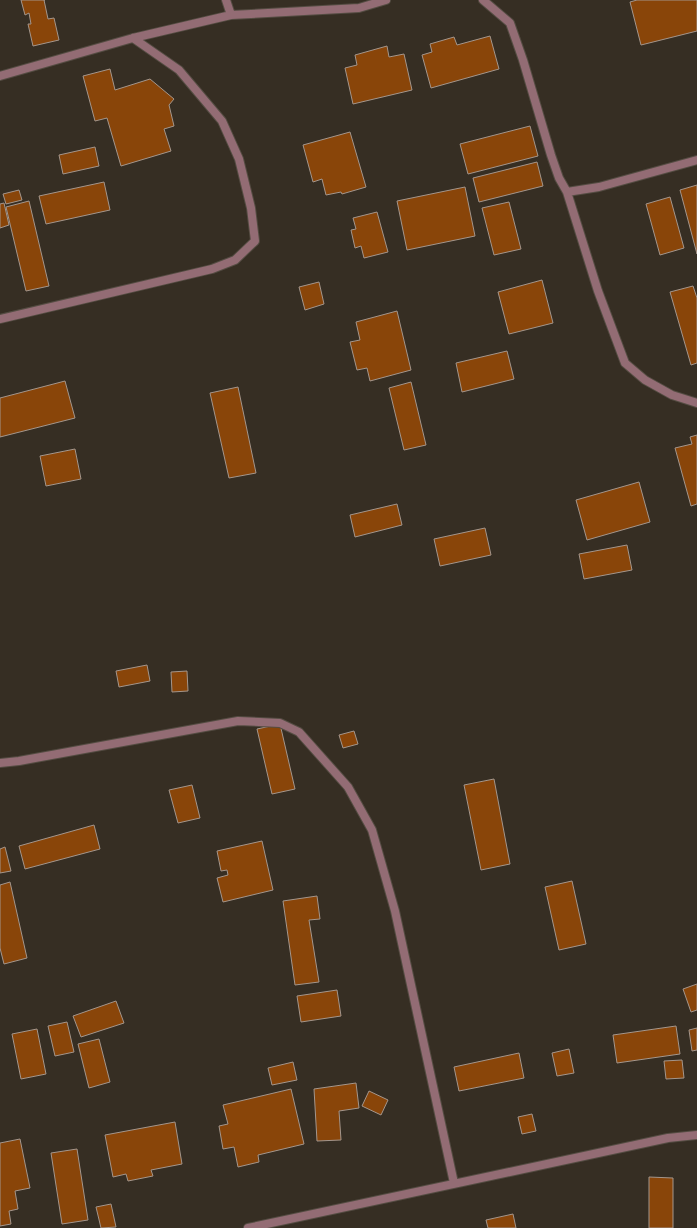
<svg xmlns="http://www.w3.org/2000/svg" width="697" height="1228" font-family="Georgia,serif">
<style>
.building{fill:#894509;stroke:#a4968c}
.lines{fill:none;stroke-linecap:round;stroke-linejoin:round}
.street-casing{stroke:#544c42;stroke-width:10}
.street{stroke:#936c74;stroke-width:8}
</style>
<rect width="100%" height="100%" fill="#362e23"/>
<path class="building" d="M21,0h24h-1l4,19 6,-1 5,22 -26,6 -5,-22h3l-2,-11 -4,2z
M637,0h60v31l-56,14 -11,-43z
M490,36l9,33 -68,19 -9,-33 10,-3 -2,-8 24,-7 3,8z
M387,46l2,11 15,-3 8,36 -59,14 -8,-36 12,-3 -2,-10z
M110,69l5,21 35,-11 24,20 -5,6 5,21 -10,3 7,22 -50,15 -14,-48 -12,3 -12,-45z
M530,126l8,30 -70,18 -8,-30z
M350,132l16,55 -24,7 -1,-2 -15,3 -4,-16 -9,3 -10,-37z
M95,147l4,19 -36,8 -4,-19z
M537,162l6,24 -64,16 -6,-24z
M104,182l6,28 -64,14 -7,-28z
M697,185v69l-17,-64z
M465,187l10,49 -68,14 -10,-49z
M19,190l3,10 -16,4 -3,-10z
M670,197l14,51 -24,7 -14,-51z
M29,201l20,85 -23,5 -20,-84z
M509,202l12,47 -27,6 -12,-47z
M4,203l5,22 -9,3v-24z
M377,212l11,40 -24,6 -3,-12 -6,2 -4,-18 5,-1 -3,-11z
M542,280l11,43 -44,11 -11,-42z
M319,282l5,22 -19,6 -6,-23z
M693,286l4,12v65l-6,2 -21,-73z
M397,311l14,59 -41,11 -3,-13 -10,2 -7,-28 10,-2 -4,-18z
M507,351l7,28 -52,13 -6,-29z
M65,381l10,37 -75,19v-39z
M411,382l15,63 -22,5 -15,-62z
M238,387l18,86 -27,5 -19,-85z
M697,435v69l-6,2 -16,-58 17,-4 -2,-7z
M75,449l6,30 -35,7 -6,-30z
M639,482l11,40 -63,18 -11,-40z
M397,504l5,21 -47,12 -5,-22z
M485,528l6,27 -51,11 -6,-27z
M627,545l5,25 -48,9 -5,-25z
M147,665l3,16 -31,6 -3,-16z
M187,671l1,20 -16,1 -1,-20z
M280,724l15,65 -23,5 -15,-65z
M354,731l4,13 -15,4 -4,-13z
M494,779l16,85 -29,6 -17,-85z
M192,785l8,33 -22,5 -9,-33z
M94,825l6,24 -75,20 -6,-23z
M262,841l11,49 -50,12 -6,-24 11,-3 -1,-5 -6,1 -4,-20z
M5,847l6,24 -11,2v-24z
M572,881l14,63 -27,6 -14,-63z
M10,882l17,76 -23,6 -4,-16v-63z
M317,896l3,23 -11,1 10,62 -24,3 -12,-84z
M697,984v26l-6,2 -8,-23z
M337,990l4,26 -40,6 -4,-26z
M116,1001l8,22 -43,14 -8,-21z
M67,1022l7,30 -19,4 -7,-30z
M676,1026l4,28 -63,9 -4,-28z
M697,1028v22l-5,1 -3,-21z
M37,1029l9,45 -25,5 -9,-45z
M99,1039l11,43 -21,6 -11,-44z
M569,1049l5,24 -17,3 -5,-23z
M519,1053l5,25 -65,13 -5,-24z
M682,1060l2,18 -18,1 -2,-18z
M293,1062l4,18 -25,5 -4,-17z
M356,1083l3,25 -20,3 2,29 -24,1 -3,-52z
M291,1089l13,55 -46,11 1,7 -21,5 -4,-20 -11,2 -4,-23 9,-2 -5,-19z
M369,1091l19,9 -7,15 -19,-9z
M532,1114l4,17 -14,3 -4,-17z
M175,1122l7,42 -31,6 2,6 -25,5 -2,-7 -13,3 -8,-42z
M20,1139l10,49 -15,3 3,18 -9,2 2,13 -11,2v-83z
M77,1149l11,71 -26,4 -11,-71z
M649,1177l24,1v50h-24z
M111,1204l5,23 -15,1 -5,-21z
M513,1214l3,14h-28l-2,-8z"/>
<g class="lines">
<defs>
<path id="street" d="M226,0l5,15
M483,0l27,23 13,37 28,95 8,23 8,14 31,99 27,72 20,17 27,15 25,8
M0,76l133,-38 98,-23 128,-7 27,-8
M567,192l32,-5 98,-27
M0,319l212,-50 23,-9 20,-19 -4,-33 -12,-49 -17,-38 -43,-51 -46,-32
M0,763l19,-2 219,-40 42,2 19,9 49,55 24,43 23,81 59,272
M248,1228l420,-90 29,-3"/>
</defs>
<use href="#street" class="street-casing"/>
<use href="#street" class="street"/>
</g>
</svg>
